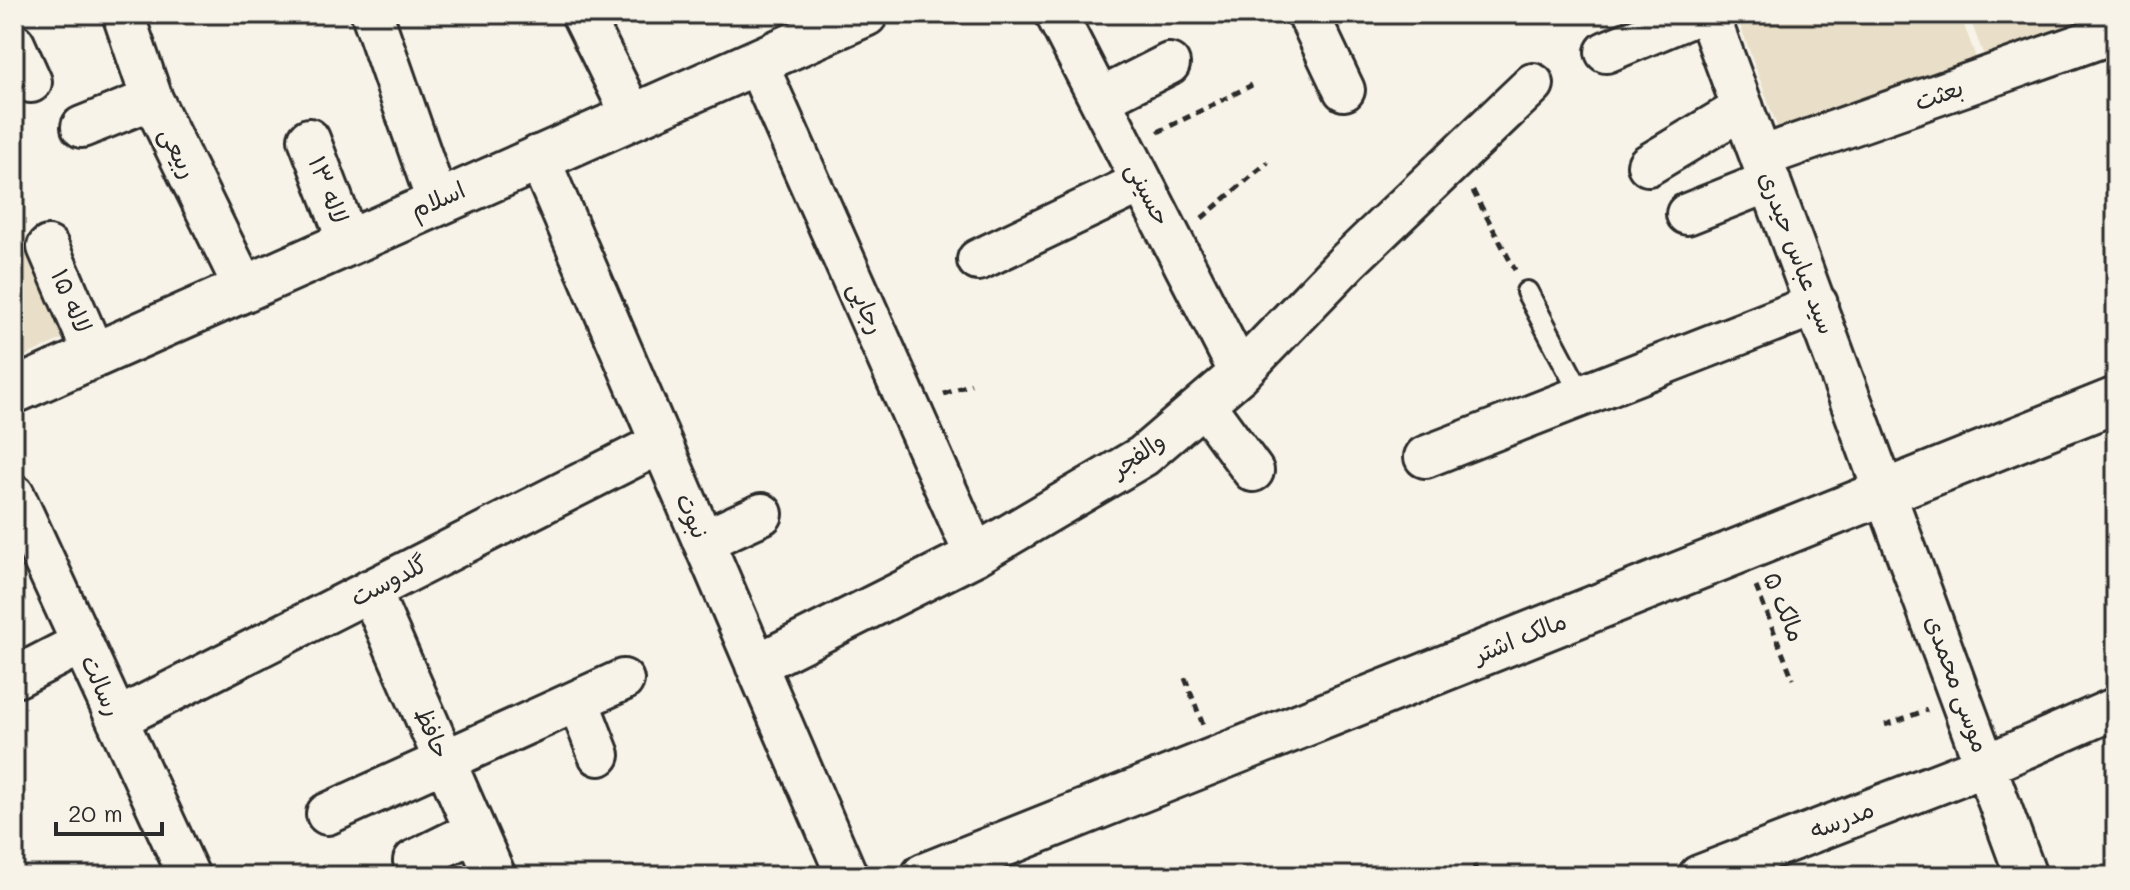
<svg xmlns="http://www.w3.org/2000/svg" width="2130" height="890" font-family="Mali,'Playpen Sans Arabic',sans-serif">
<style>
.built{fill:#e9dfc8}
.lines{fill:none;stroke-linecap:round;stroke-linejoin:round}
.service-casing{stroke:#2b2b2b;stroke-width:26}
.minor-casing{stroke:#2b2b2b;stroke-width:46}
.tertiary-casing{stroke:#2b2b2b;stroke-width:50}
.path{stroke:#2b2b2b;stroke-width:5;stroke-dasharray:8 6;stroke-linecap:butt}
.service{stroke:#f7f3e8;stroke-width:20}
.minor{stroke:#f7f3e8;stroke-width:40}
.tertiary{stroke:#f7f3e8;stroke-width:44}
.labels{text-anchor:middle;stroke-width:7;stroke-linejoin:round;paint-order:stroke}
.street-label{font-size:24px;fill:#2b2b2b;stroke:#f7f3e8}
</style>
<rect width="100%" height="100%" fill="#f7f3e8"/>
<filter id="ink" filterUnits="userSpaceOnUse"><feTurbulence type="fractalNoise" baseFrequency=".0125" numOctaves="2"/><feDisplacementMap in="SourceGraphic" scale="16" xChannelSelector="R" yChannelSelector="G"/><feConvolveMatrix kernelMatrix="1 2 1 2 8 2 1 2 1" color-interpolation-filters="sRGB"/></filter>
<g filter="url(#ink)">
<path class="built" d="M1736,14h224l21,57 -198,72z
M1968,14h148l-127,55z
M14,211l55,125 -55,25z"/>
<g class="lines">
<defs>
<path id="service" d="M1527,292l55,104"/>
<path id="minor" d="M123,14l29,85 92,188
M372,14l65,187
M582,14l50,101
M1056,14l184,359
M1308,14l36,76
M1708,14l318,862
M14,44l17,38
M1606,52l91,-38
M756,61l219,494
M1100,99l69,-35
M82,127l70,-28
M309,139l39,102
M538,156l309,720
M1761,157l355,-125
M1648,165l95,-57
M1687,214l83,-33
M48,247l46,107
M978,260l164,-78
M1204,404l49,67
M1425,457l392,-153
M14,495l175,381
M703,541l59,-27
M370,590l125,286
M756,665l219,-110 168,-99 97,-83 107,-111 186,-178
M18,676l64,-33
M578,701l21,54
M117,719l544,-276
M327,814l296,-134
M414,861l61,-30
M1699,876l287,-111 130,-57"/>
<path id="tertiary" d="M14,391l851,-377
M924,876l1192,-476"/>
</defs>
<use href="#service" class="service-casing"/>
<use href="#minor" class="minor-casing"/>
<use href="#tertiary" class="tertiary-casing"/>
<path class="path" d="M1158,132l94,-47
M1473,191l42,79
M1202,218l66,-56
M944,394l27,-10
M1756,587l37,92
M1185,678l18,47
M1885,725l42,-15
M1474,865l4,11"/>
<use href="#service" class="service"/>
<use href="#minor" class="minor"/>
<use href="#tertiary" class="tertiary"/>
</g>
</g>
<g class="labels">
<g class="street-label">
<text transform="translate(1939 95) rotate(-19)" y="8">بعثت</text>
<text transform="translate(178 153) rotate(64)" y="8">ربیعی</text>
<text transform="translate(328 190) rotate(69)" y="8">لاله ۱۳</text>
<text transform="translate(1148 194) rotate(63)" y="8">حسینی</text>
<text transform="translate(438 200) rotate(-24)" y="8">اسلام</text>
<text transform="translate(1797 253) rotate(69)" y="8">سید عباس حیدری</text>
<text transform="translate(71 301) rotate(67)" y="8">لاله ۱۵</text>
<text transform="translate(866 308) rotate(66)" y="8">رجایی</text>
<text transform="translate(1138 455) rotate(-35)" y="8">والفجر</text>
<text transform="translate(692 516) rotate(67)" y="8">نبوت</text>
<text transform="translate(389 581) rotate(-27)" y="8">گلدوست</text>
<text transform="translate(1784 607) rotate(68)" y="8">مالک ۵</text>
<text transform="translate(1520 638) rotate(-22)" y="8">مالک اشتر</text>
<text transform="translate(1957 684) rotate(70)" y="8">موسی محمدی</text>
<text transform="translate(101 686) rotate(66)" y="8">رسالت</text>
<text transform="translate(432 733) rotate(67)" y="8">حافظ</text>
<text transform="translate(1842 820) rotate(-21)" y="8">مدرسه</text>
</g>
</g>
<rect width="2130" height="890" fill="none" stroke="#f7f3e8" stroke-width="48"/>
<rect x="24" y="24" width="2082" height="842" fill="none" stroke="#2b2b2b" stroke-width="3" filter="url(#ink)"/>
<path d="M56 822v12h106v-12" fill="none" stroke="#2b2b2b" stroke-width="4"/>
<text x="68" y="822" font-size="24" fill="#2b2b2b" stroke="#f7f3e8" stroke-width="6" paint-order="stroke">20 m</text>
</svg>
